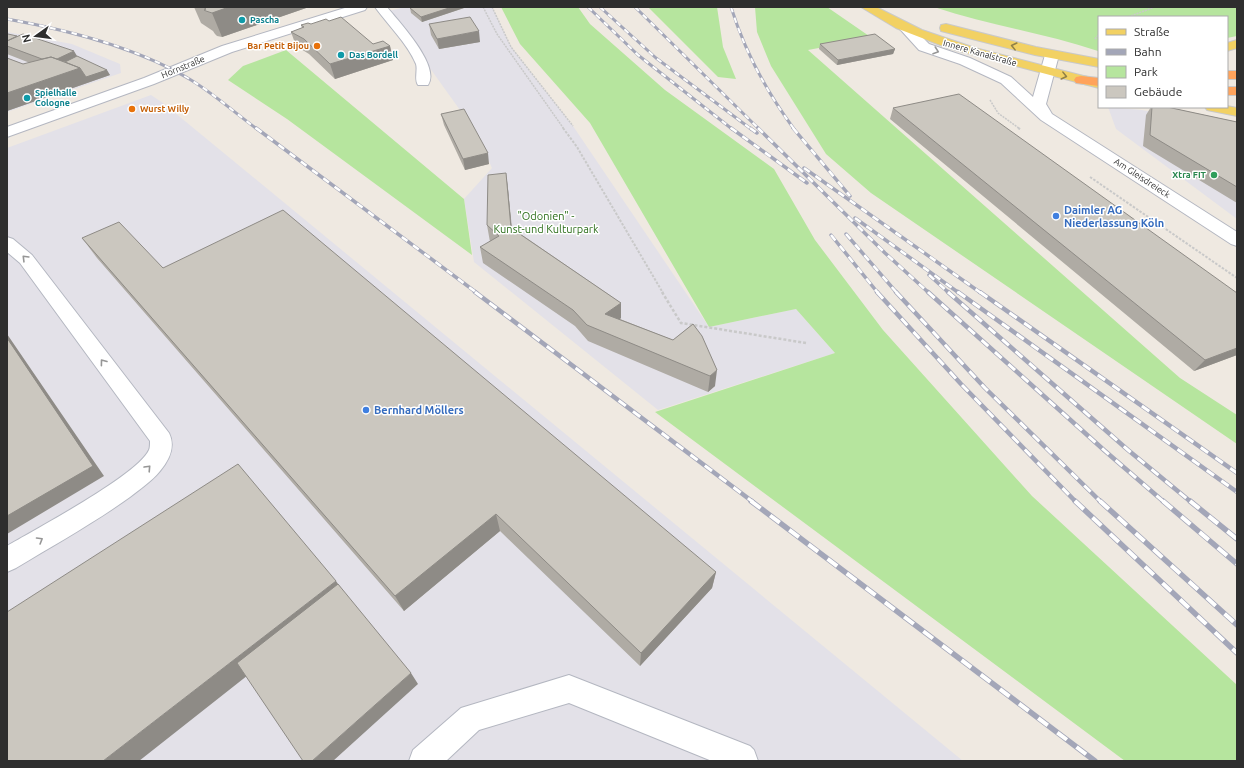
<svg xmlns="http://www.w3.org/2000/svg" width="1244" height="768" font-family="Ubuntu,sans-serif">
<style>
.industrial{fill:#e3e1e8}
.green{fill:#b6e59e}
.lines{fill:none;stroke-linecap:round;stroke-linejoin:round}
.lane-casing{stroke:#b4b7c1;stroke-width:2}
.street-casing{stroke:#b4b7c1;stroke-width:2}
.secondary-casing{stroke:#b4b7c1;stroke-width:2}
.primary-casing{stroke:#c9c9c9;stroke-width:2}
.highway-casing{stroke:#c9c9c9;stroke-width:2}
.path-far2{stroke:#c9c9c9;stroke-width:1.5;stroke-dasharray:2 1;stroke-linecap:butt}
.path-far1{stroke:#c9c9c9;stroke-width:2;stroke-dasharray:2.5 1.5;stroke-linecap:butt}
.path{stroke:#c9c9c9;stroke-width:2.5;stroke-dasharray:3 2;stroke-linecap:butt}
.lane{fill:#fff;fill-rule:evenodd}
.street{fill:#fff;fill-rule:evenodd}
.secondary{fill:#fff;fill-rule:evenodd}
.primary{fill:#f2d163;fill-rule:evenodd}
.highway{fill:#ffa35c;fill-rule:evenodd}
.rail-far3-casing{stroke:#a3a6b8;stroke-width:3}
.rail-far2-casing{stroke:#a3a6b8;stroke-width:3.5}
.rail-far1-casing{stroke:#a3a6b8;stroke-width:4.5}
.rail-casing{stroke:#a3a6b8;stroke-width:5.5}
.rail-far3{stroke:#fff;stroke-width:2;stroke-dasharray:5.5;stroke-linecap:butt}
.rail-far2{stroke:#fff;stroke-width:2.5;stroke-dasharray:7;stroke-linecap:butt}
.rail-far1{stroke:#fff;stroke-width:3;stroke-dasharray:9;stroke-linecap:butt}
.rail{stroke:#fff;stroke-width:4;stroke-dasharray:12;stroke-linecap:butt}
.wall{fill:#afaba4}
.shaded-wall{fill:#8e8b86}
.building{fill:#cbc7bf;stroke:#8e8b86}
.oneway{stroke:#908048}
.oneway2{stroke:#969696}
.culture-dot{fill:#0f9aa8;stroke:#fff;stroke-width:1.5}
.food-dot{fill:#e8710a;stroke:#fff;stroke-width:1.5}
.leisure-dot{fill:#2e9e5b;stroke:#fff;stroke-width:1.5}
.shop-dot{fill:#3f7fe0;stroke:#fff;stroke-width:1.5}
.labels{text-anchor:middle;stroke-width:3;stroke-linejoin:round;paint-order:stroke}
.far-culture-label{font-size:9px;font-weight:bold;fill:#0d838f;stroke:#fff;text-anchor:start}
.far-food-label{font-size:9px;font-weight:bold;fill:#c56008;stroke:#fff;text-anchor:end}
.far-street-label{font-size:9px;fill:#2e2e2e;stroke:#fff}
.far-leisure-label{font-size:9px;font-weight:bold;fill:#27864d;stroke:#fff;text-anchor:end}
.shop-label{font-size:11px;font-weight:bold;fill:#366cbe;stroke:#fff;text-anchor:start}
.park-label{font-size:11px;fill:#2c6e1b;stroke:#fff}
</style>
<rect width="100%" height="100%" fill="#efe9e1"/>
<path class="industrial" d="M405,7h87l19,40 62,79 136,201 87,-18 39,44 -177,57 -184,-148 -10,-63 28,-31 -17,-37 -86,-120z
M7,32l65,12 48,20 1,9 -114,39z
M151,95l12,8 800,658h-956v-613z
M1108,107l34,3 95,19v90l-121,-90z"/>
<path class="green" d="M501,7h77l12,17 75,66 109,79 41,71 68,90 149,166 205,189v76h-112l-470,-349 180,-59 -39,-44 -87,18 -119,-204 -70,-79z
M648,7h69l6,40 13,32 -18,-2z
M755,7h72l45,31 -64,12 372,328 57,37v29l-366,-251 -45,-39 -55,-88 -14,-34z
M934,7h303v29l-10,2v-21h-128l-1,34c-53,-18 -110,-26 -164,-44z
M286,50l178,149 8,56 -185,-136 -59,-39 15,-14z"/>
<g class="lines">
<defs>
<path id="lane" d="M375,7h12c12,15 54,59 41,78h-10c-4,-6 0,-15 -2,-21 -9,-21 -28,-39 -41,-57z
M7,237l6,2 19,16 137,178c7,14 0,27 -9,38 -8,10 -20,18 -30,26 -36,26 -76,48 -114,71l-9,4v-26c27,-16 131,-71 142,-96 1,-2 1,-6 1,-9l-130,-178 -13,-11z
M569,675l181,71 4,4 4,11h-46l-143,-58 -90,27 -33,31h-37l4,-11 48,-42z"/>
<path id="street" d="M905,24l5,1 19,19 41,14 41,19 22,20 12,-42 2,-3h10l2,3 -13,49 6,10 185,118v14l-6,-2 -190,-124 -40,-37 -41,-19 -41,-14 -20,-22z"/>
<path id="secondary" d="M348,7h19l-2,3 -133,42 -78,32 -147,53v-10l137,-49 78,-32z"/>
<path id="primary" d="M861,7h15l46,23 53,18 124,32v8l-151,-40 -52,-20z
M946,24l90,23 63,12v8l-64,-12 -94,-24 -1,-3 1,-3z
M1237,40v8l-10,3v-8z
M1227,106l10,2v8l-30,-6 -2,-3h22z"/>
<path id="highway" d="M1227,71h10v8h-10z
M1081,76l18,2v8l-23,-3 -2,-3 2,-3z
M1227,87h10v8h-10z"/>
</defs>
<use href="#lane" class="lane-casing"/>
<use href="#street" class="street-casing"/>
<use href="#secondary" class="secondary-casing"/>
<use href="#primary" class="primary-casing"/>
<use href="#highway" class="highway-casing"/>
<path class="path-far2" d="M483,7l14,27 67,95
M492,7l19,40 62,79
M1128,17l27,-10
M1095,39l4,-5
M990,100l8,13 22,16"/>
<path class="path-far1" d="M563,128l14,19 86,146
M1018,128l2,1
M1090,177l147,101"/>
<path class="path" d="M662,292l19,31 125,20"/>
<use href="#lane" class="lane"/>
<use href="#street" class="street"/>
<use href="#secondary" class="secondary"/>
<use href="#primary" class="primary"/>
<use href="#highway" class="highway"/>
<defs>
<path id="rail-far3" d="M588,7l50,48 94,74
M600,7l56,51 95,71
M635,7l124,122
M731,7c14,45 35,84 63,122
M7,19c61,11 130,28 184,61 23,14 44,33 66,49"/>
<path id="rail-far2" d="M256,128l221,165
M731,128l76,55
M750,128l7,5
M758,128l127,125 44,40
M793,128l57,68
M804,168l177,125
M855,218l104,75
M846,234l51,59
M831,235l47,58
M929,275l20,18"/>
<path id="rail-far1" d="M475,292l278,210
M877,292l84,92 115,118
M896,292l89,96 116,114
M928,292l177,159 59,51
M948,292l180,158 63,52
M958,292l279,200
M980,292l257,181"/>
<path id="rail" d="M751,501l344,260
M1075,501l162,152
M1100,501l137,124
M1163,501l74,63
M1190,501l47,38"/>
</defs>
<use href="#rail-far3" class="rail-far3-casing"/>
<use href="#rail-far2" class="rail-far2-casing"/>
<use href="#rail-far1" class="rail-far1-casing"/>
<use href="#rail" class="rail-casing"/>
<use href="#rail-far3" class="rail-far3"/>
<use href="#rail-far2" class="rail-far2"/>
<use href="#rail-far1" class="rail-far1"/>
<use href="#rail" class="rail"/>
</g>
<path class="wall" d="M194,7h115l-87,30 -5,-1 -2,-2 -2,-3 -12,-8z
M410,8h54l-42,14 -11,-9z
M311,24l62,20 17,2 3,14 -58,19 -26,-25 -13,-8 -5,-14 11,-4 -1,-3z
M429,24l51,18 -41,7 -8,-14z
M7,35l70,21 33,19 -103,36v-53l16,6 7,-1 -23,-9z
M820,44l75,5 -2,5 -56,11 -18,-16z
M1151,107h16l70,15v81l-94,-57 3,-31z
M893,108l344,247 -43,16 -304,-252z
M441,114l48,50 -24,6 -21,-45z
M506,173l2,16 4,39 109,75v15l-1,1 53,21 20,-16 22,62 -7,6 -120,-51 -13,-15 -92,-63 -3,-16 10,-5 -3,-17z
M82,238l81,30 553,304 -4,16 -72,78 -140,-135 -96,80 -307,-353z"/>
<path class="shaded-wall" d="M216,7h93l-87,30 -10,-24z
M452,7h12v1l-42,14 -1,-5z
M479,31l1,11 -41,7 -2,-10z
M390,46l3,14 -58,19 -5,-15z
M895,49l-2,5 -56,11 1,-5z
M74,51l6,10 -30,1z
M80,68l27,2 3,5 -103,36v-18z
M488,153l1,11 -24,6 -2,-11z
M506,173l2,16 5,55 -2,-16z
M621,303v15l-16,12v-16z
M7,334l97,142 -97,58z
M1237,348v7l-43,16 11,-11z
M717,370l-2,16 -7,6 2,-16z
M496,514l4,17 -96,80 -9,-15z
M716,572l-4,16 -72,78 1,-13z
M336,581l11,16 -208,164h-36z
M411,673l7,11 -85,77h-21z"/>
<path class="building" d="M203,7h26l-17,6 -6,-2 -2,-1 2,-1z
M412,7h40l-31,10 -11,-9z
M341,17l32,27 10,-3 7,5 -60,18 -26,-25 -13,-7 13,-5 -3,-2 7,-2 3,1 15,-5 3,2z
M470,17l9,14 -42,8 -8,-15z
M8,34l9,2 -10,5v-6z
M23,34l51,17 -17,8 -6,-2 -9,2 -35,-13v-5z
M875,34l20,15 -57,11 -18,-16z
M77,56l30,14 -21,7 -6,-9 -15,-6z
M51,57l29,11 -73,25v-35l16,6z
M959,94l278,199v55l-32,12 -312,-252z
M1152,107h15l70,15v65l-87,-52z
M464,109l24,44 -25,6 -22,-45z
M506,173l5,55 110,75 -16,11 68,26 20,-16 9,12 15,34 -7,6 -123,-51 -14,-15 -93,-63 19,-11 -12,-11 1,-50z
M283,210l433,362 -75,81 -145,-139 -101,82 -313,-358 37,-16 44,46z
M7,338l86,128 -86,50z
M238,464l98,117 -233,180h-96v-149z
M338,584l73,89 -99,88h-9l-66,-98z"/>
<defs><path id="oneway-chevron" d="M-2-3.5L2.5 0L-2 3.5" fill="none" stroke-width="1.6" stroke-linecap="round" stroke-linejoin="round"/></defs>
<g class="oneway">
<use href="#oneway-chevron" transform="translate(1014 46) rotate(-166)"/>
<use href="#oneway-chevron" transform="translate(1064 76) rotate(14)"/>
</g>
<g class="oneway2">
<use href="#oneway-chevron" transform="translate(936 51) rotate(19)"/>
<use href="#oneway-chevron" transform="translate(25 258) rotate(-135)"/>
<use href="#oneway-chevron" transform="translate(103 362) rotate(-127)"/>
<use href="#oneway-chevron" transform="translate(148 468) rotate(-47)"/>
<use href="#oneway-chevron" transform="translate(40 540) rotate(-31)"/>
</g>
<g class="culture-dot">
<circle cx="242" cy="20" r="4"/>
<circle cx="341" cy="55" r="4"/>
<circle cx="27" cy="98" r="4"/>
</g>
<g class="food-dot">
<circle cx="317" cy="46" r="4"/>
<circle cx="132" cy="109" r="4"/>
</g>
<circle class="leisure-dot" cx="1214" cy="175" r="4"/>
<g class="shop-dot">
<circle cx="1056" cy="216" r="4"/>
<circle cx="366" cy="410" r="4"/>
</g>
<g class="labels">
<g class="far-culture-label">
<text x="250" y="23">Pascha</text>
<text x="349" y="58">Das Bordell</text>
<text x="35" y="96">Spielhalle<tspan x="35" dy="10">Cologne</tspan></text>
</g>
<g class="far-food-label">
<text x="309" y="49">Bar Petit Bijou</text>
<text x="140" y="112" text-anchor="start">Wurst Willy</text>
</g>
<g class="far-street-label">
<text transform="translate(980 53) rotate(16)" y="3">Innere Kanalstraße</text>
<text transform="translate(183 67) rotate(-22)" y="3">Hornstraße</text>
<text transform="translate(1142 178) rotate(33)" y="3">Am Gleisdreieck</text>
</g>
<g class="far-leisure-label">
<text x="1206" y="178">Xtra FIT</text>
</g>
<g class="shop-label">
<text x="1064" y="214">Daimler AG<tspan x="1064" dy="13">Niederlassung Köln</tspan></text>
<text x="374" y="414">Bernhard Möllers</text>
</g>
<g class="park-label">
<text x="546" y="220">"Odonien" -<tspan x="546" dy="13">Kunst-und Kulturpark</tspan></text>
</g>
</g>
<rect width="1244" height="768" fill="none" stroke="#2e2e2e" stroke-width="16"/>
<rect x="1098" y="16" width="130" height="92" fill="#ffffff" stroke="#ababab"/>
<rect x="1106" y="29" width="20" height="6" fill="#f2d163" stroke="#ababab"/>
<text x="1134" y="36" font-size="12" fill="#2e2e2e">Straße</text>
<rect x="1106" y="49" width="20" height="6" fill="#a3a6b8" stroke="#ababab"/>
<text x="1134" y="56" font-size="12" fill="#2e2e2e">Bahn</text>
<rect x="1106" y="66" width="20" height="12" fill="#b6e59e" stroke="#ababab"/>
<text x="1134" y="76" font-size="12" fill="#2e2e2e">Park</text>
<rect x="1106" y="86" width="20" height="12" fill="#cbc7bf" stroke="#ababab"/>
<text x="1134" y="96" font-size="12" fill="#2e2e2e">Gebäude</text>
<g transform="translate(36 36) rotate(256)" stroke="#ffffff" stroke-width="3" paint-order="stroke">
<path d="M0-3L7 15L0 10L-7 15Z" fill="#2e2e2e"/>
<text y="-6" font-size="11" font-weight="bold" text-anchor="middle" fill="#2e2e2e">N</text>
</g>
</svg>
